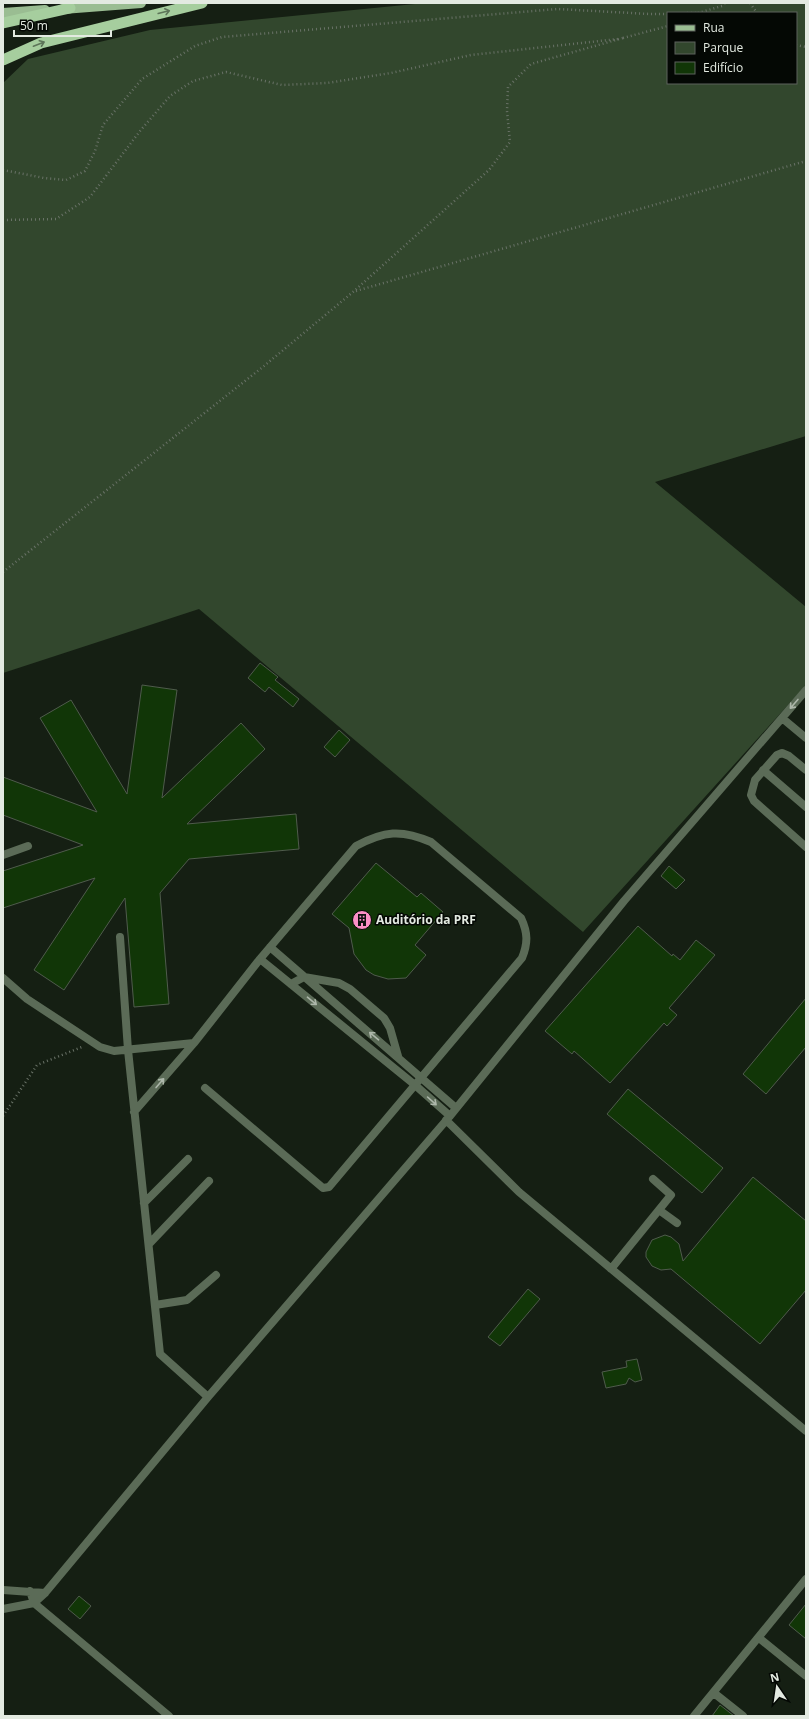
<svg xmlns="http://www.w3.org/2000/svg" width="809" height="1719" font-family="'Open Sans',sans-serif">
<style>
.green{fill:#32472d;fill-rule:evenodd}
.building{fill:#113607;stroke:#4f5b4c}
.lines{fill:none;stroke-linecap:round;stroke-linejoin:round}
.path{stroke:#697267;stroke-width:2.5;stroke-dasharray:1 3;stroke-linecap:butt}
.service{stroke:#5b6b57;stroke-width:8}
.primary{stroke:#9abd92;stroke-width:10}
.trunk{stroke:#a6ce9e;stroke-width:11}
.oneway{stroke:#5d7559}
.oneway2{stroke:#adb7aa}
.labels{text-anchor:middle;stroke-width:3;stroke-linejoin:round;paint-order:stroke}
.poi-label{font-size:12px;font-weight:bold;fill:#e3eae1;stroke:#040804;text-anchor:start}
</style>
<rect width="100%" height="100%" fill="#151f13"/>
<path class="green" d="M425,3h381v433l-151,46 151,125v78l-223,247 -384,-323 -196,64v-590l25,-24 122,-29zM668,13h128v70h-128z"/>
<path class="building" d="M260,663l18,14 -3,3 24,19 -6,8 -24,-20 -4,5 -17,-14z
M142,685l35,5 -15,108 79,-75 24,26 -78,75 109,-10 3,35 -110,10 -29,34 9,111 -35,3 -9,-109 -61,92 -30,-20 61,-92 -92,30v-37l80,-26 -80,-30v-38l94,35 -57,-94 31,-18 56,94z
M339,730l11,10 -15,17 -11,-10z
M376,863l41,34 4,-4 22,19 -28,33 11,10 -20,23 -18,1 -14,-4 -8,-5 -12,-16 -5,-26 -17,-14z
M669,866l16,14 -9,9 -15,-13z
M638,926l34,30 1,-2 7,6 16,-20 19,15 -46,53 8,7 -10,11 -3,-3 -54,60 -36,-32 -2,3 -27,-23z
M806,998v49l-40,47 -23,-20z
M628,1089l95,79 -21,25 -95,-79z
M753,1177l53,44v69l-46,54 -89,-75 -10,1 -9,-4 -6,-9v-5l6,-12 13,-5 6,2 8,7 4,17z
M528,1289l12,10 -40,47 -12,-9z
M637,1359l5,21 -7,2 -6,-4 -3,6 -20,4 -4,-16 25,-5 -1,-6z
M79,1596l12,10 -11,13 -12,-10z
M806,1604v35l-17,-14z
M720,1705l14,11h-22z"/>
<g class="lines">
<path class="path" d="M750,3l7,10
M687,13h11
M698,13l24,-7 3,-3
M623,38l45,-12
M796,45l10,2
M3,170l41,8 22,2 19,-9 10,-20 8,-26 39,-46 53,-33 27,-9 335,-28 93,5h18
M3,220l53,-1 34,-22 50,-66 30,-35 23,-15 33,-9 56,13 45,-2 64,-10 80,-18 147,-16
M356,291l450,-130
M3,572l261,-206 89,-74 136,-122 21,-28 -3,-31 1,-24 23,-23 92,-26
M3,1116l34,-51 45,-18"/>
<path class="service" d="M782,718l24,20
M763,770l43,37
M806,770l-17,-14 -7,-3 -5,2 -22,25 -4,15 3,6 52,46
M3,855l25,-9
M120,937l8,113 32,304 48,43
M270,947l186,161
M260,959l155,126 35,31
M3,978l24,21 73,48 14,4 80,-8 -60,69
M291,984l13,-7 35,6 11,6 34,29 6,10 8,28
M194,1043l66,-84 96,-113c28,-15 45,-17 75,-4l90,76c7,15 7,25 1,40l-193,229 -6,1 -118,-100
M446,1120l73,72 287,239
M144,1203l44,-44
M659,1210l18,13
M149,1244l60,-63
M611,1269l60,-74 -18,-16
M155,1305l32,-5 29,-25
M3,1590l42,3
M30,1591l4,12 135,113
M3,1609l31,-6 11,-10 163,-196 242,-281 174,-215 182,-211
M759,1638l47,38
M714,1693l29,23
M694,1716l112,-137"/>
<path class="primary" d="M63,9l78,-6
M3,13l42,-3"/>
<path class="trunk" d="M3,23l67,-15
M3,60l38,-17 161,-40"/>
</g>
<defs><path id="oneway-shaft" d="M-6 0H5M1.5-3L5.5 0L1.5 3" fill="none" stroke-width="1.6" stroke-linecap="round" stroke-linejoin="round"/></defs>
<g class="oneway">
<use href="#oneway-shaft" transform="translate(164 12) rotate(-14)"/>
<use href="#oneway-shaft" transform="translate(39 44) rotate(-21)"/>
</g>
<g class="oneway2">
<use href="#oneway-shaft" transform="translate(794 704) rotate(131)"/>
<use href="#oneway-shaft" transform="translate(312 1001) rotate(40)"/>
<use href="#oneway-shaft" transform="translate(374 1036) rotate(-140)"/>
<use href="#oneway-shaft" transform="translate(160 1083) rotate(-49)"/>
<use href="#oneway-shaft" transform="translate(432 1101) rotate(42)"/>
</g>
<defs>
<symbol id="building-disc" viewBox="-11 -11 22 22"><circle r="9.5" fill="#fb8fc5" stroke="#040804"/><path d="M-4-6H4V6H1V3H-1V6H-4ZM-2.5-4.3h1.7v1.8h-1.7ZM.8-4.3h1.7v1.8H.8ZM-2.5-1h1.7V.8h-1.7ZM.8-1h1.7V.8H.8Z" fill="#111"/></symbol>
</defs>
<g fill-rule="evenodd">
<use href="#building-disc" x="351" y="909" width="22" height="22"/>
</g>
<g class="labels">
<g class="poi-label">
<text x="376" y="924">Auditório da PRF</text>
</g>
</g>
<rect width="809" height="1719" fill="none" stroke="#e3eae1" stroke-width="8"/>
<rect x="667" y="12" width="130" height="72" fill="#040804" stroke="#5d625c"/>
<rect x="675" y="25" width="20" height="6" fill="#9abd92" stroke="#5d625c"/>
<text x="703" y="32" font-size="12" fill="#e3eae1">Rua</text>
<rect x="675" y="42" width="20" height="12" fill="#32472d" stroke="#5d625c"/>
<text x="703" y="52" font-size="12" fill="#e3eae1">Parque</text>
<rect x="675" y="62" width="20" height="12" fill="#113607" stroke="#5d625c"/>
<text x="703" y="72" font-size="12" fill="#e3eae1">Edifício</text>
<g transform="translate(777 1687) rotate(347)" stroke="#040804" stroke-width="3" paint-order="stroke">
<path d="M0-3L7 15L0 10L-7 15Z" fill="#e3eae1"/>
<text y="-6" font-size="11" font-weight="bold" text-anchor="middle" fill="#e3eae1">N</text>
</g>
<path d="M14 30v6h97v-6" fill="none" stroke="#e3eae1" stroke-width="2"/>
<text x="20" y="30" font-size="12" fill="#e3eae1" stroke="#040804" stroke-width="3" paint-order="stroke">50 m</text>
</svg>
